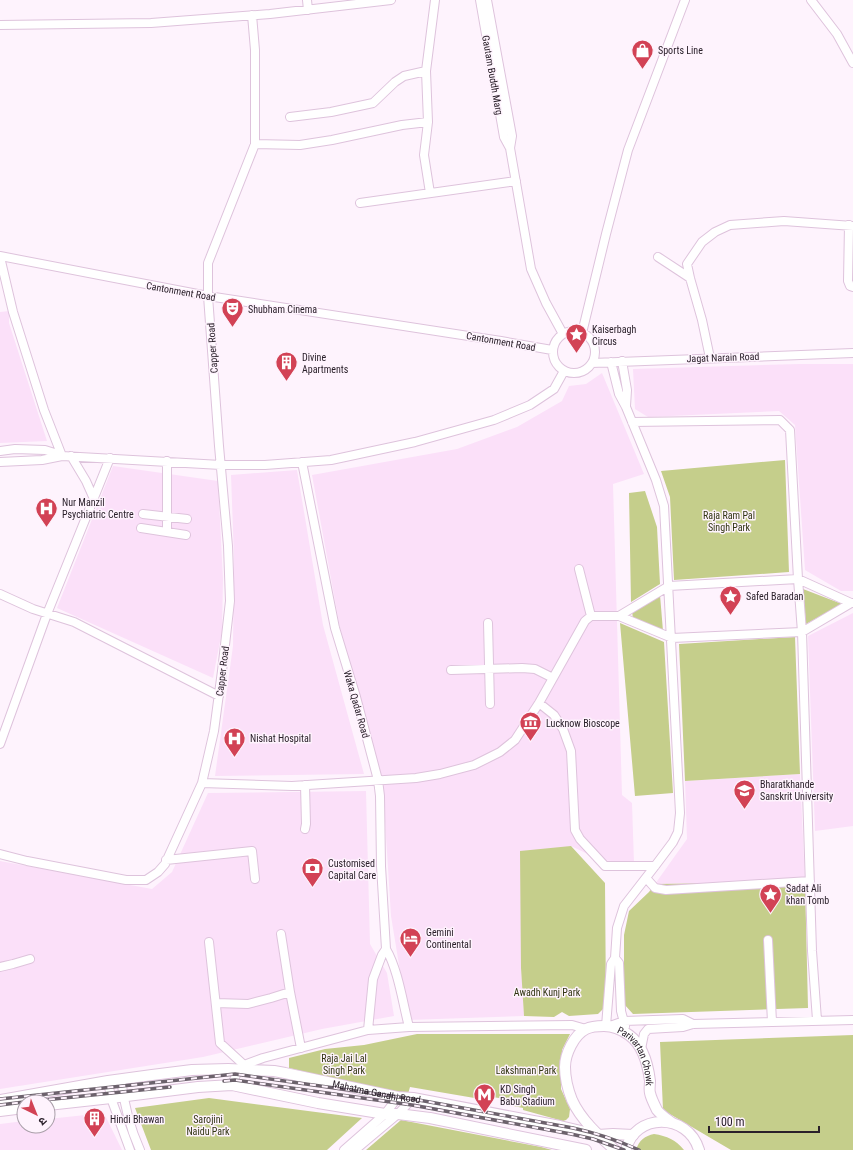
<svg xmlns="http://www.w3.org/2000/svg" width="853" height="1150" font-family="'Roboto Condensed','Noto Sans Devanagari',sans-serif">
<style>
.built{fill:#fbe0f9}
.green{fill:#c5ce8b}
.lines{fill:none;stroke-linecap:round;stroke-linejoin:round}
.minor-casing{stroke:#dec3dc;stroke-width:10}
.major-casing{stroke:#dec3dc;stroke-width:12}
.minor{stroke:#fff;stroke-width:8}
.major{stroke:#fff;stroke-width:10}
.rail-casing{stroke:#6c626c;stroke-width:3.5}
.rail{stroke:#fef3fd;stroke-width:2;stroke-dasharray:6;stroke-linecap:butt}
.labels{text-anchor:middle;stroke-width:3;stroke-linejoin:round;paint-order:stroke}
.poi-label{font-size:10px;fill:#2a202a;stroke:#fef3fd;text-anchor:start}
.street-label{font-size:10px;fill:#2a202a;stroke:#fef3fd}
.park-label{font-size:10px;fill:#303411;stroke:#fef3fd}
</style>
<rect width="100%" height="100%" fill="#fef3fd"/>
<path class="built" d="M9,311v12l38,118 -47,2v-131z
M799,364h54v227h-12l-36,-21 -10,-145 -16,-14 -131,6 -13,-8 -2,-40z
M602,373l42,101 -31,10 9,311 10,8 2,60 -34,-3 -29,-14 -50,122 3,48 -116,4 -17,-104 -8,-127 -13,-58 -30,-103 -28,-153 145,-26 60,-22 45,-26 7,-15 17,-2z
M113,466l105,15 5,98 -1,52 -9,47 -156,-70z
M297,470l26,155 41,149 -149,2 18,-130 1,-88 -3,-83z
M853,613v213l-38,5 -7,-195z
M800,774l5,108 -150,2 32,-45 -2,-58z
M366,791l4,153 17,29 7,43 -72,13 -119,28 -203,32v-228l152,28 20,-17 36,-79z
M104,1113l18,37h-122v-26l24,-3v5h24v-7z"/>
<path class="green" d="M785,460l4,112 -115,8 -4,-83 -9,-26z
M645,491l12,36 3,57 -29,18 -2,-109z
M803,589l39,15 -36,20z
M660,595l3,36 -30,-12 -1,-8z
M620,623l44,19 9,151 -38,3z
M795,637l5,137 -115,7 -6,-137z
M571,846l34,37 1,123 -8,8 -29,2 -7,-4 -8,5 -30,-1 -3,-48 -1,-117z
M805,882l3,126 -175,6 -9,-10v-69l5,-24 20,-19 6,-8z
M417,1034h153l-8,16 -1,39 9,20 -1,8 -3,3 -3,1 -40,-11v-2l-14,-3v-3l-4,-1 1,-2 -14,-2v4l-82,-14 -2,7 -51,-10 -68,-16v-10l36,-9 39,-4z
M853,1035v115h-122l-68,-40 -3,-68z
M209,1098l153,20 -35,32h-176l-16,-42z
M401,1120l140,27 11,3h-186z
M654,1134c13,2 22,6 30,16h-48c3,-10 9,-14 18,-16z"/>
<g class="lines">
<defs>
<path id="minor" d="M307,0l1,10
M480,0l24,137 6,11
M487,0l25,136 -2,12 21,121 15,34 17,31
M811,0l26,34 16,29
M0,25l151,-2 119,-9 121,-14
M290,117l41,-5 42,-9 22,-21 9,-6 22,-5
M255,144l45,1 32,-5 70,-15 26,-3
M430,193l-6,-38 4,-33 -2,-51 9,-71
M360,203l156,-22
M849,225l-1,56 2,5 3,1
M0,256l208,40 293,45 51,9
M0,257l13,55 31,98 18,46
M658,257l32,21
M553 352a21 21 0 1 1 42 0a21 21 0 1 1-42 0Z
M582,333l24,-99 22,-84 57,-150
M710,358l-8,-38 -12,-42 -3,-14 15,-22 13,-10 15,-7 54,-4 69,5
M622,361l5,29 -1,16
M592,363l261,-10
M632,422l148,-2 10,10 8,149 4,53 10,319 5,69
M0,451l15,-2 30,1 16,5
M71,456l15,25 8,18
M0,462l42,-2 20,-4 159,9h44l66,-5 84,-18 79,-22 36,-15 24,-16 10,-18
M302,462l33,166 21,69 22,83 2,16 1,70 5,83c12,20 17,55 23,78
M143,514l44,5
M141,528l45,7
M167,532v-71
M579,569l12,47
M0,594l33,15 41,13 145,74
M619,616l50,-30 129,-7 53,24
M488,623l2,81
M451,670l71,-2 13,1 18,9
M539,703l15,12 9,14 8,22 4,79 5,9 25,27h50
M0,744l47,-130 63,-156
M202,783l90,3 124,-8 24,-4 34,-9 26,-13 15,-12 24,-37 46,-82 6,-5h28l53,22 130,-6 49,-29h2
M305,829l1,-5 -1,-39
M0,854l27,7 99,19h20l12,-8 7,-8 37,-81 12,-52 8,-60 8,-70 -2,-55 -9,-100 -11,-150v-33l47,-119v-94l-3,-35
M166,860l86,-9 3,28
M646,878l9,10 11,2 144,-9
M768,940l4,82
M209,942l11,101 24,22
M615,958l4,5 2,48 4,15
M0,967l13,-3 17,-5
M290,992l11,56
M216,1003l32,1 23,-6 19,-6 -9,-58
M606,1026l5,-62 4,-6 2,-30 7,-22 31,-40 18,-24 5,-10 2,-19 -16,-307 -8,-26 -30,-73 -7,-13 -8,-32
M610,1026l14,-5 59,-2 10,5
M368,1030l5,-51 9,-24 4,-6
M641,1049l3,-15 4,-5 35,-2 10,-3 160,-4
M121,1079c3,25 9,49 19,71
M108,1081l3,17 19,52
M232,1085l6,-15 6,-5 19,-7 105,-28 41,-3 163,-2 14,4
M344,1150l41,-36 13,-17
M355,1150l43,-36 15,-16"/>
<g id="major">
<path id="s1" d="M0,1100l108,-19 44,-6 40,-5 36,-1 46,2 11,2 113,24 15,1 147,28 38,9 15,-1 20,1"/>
<path d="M48,1105l63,-7 87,-11 34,-2 86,18 67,11h13l32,4 156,32"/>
<path d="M0,1111l24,-3"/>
<path id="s2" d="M615,1150c-16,-14 -34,-30 -43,-50 -4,-10 -7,-23 -7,-33 0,-13 9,-32 21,-38 6,-3 12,-3 18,-3 9,0 18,4 25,9 14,10 19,30 21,46 0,4 -1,9 0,12 1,5 5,13 7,17 4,5 10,9 14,12"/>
<path d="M626,1150c8,-37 62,-38 73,0"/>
</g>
</defs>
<use href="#minor" class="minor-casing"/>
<use href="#major" class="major-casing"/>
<use href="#minor" class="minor"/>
<use href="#major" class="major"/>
<defs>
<path id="rail" d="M224,1081l11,-1 177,25 159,29 22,5 31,11
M0,1099l235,-25 178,25 160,29c23,5 44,12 66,22
M25,1102l145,-15
M0,1105l24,-3"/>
</defs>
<use href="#rail" class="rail-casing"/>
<use href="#rail" class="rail"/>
</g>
<defs>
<symbol id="shop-pin" viewBox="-11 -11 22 30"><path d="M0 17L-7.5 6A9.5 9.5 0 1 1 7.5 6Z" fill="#d24255" stroke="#fef3fd"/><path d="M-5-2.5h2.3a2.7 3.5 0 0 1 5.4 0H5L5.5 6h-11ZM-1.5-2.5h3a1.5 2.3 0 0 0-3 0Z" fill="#fff"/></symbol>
<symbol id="theatre-pin" viewBox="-11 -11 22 30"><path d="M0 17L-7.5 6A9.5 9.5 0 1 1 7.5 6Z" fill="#d24255" stroke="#fef3fd"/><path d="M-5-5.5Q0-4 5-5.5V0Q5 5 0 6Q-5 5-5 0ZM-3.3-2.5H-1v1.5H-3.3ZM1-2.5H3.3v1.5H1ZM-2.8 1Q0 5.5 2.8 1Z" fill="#fff"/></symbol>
<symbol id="sight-pin" viewBox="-11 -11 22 30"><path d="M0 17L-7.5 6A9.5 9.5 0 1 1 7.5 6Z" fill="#d24255" stroke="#fef3fd"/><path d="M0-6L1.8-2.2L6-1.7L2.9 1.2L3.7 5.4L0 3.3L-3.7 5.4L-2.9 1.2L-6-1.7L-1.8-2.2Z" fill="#fff"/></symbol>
<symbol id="building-pin" viewBox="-11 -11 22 30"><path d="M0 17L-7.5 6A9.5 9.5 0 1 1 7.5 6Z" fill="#d24255" stroke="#fef3fd"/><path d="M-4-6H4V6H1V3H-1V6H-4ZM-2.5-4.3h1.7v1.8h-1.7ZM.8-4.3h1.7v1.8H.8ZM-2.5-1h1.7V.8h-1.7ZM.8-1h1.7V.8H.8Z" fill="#fff"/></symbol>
<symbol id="hospital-pin" viewBox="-11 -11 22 30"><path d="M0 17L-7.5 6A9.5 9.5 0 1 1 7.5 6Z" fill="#d24255" stroke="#fef3fd"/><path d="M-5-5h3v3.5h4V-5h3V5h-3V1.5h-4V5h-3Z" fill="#fff"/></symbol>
<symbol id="museum-pin" viewBox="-11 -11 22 30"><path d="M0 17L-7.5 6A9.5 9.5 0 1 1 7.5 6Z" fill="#d24255" stroke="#fef3fd"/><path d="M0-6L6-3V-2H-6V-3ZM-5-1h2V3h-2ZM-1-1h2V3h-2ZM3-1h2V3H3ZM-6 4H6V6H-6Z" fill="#fff"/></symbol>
<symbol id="university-pin" viewBox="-11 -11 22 30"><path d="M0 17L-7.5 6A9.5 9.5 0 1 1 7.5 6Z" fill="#d24255" stroke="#fef3fd"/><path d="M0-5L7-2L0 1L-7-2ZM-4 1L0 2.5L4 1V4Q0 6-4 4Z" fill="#fff"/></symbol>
<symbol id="bank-pin" viewBox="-11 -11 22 30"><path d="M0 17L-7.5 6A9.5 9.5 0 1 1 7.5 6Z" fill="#d24255" stroke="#fef3fd"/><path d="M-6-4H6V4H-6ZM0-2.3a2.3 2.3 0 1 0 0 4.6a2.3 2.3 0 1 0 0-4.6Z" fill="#fff"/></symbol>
<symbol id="hotel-pin" viewBox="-11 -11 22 30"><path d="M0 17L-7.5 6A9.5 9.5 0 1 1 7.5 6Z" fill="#d24255" stroke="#fef3fd"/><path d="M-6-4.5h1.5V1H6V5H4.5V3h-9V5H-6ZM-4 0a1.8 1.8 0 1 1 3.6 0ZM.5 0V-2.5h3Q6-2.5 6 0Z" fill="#fff"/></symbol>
<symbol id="metro-pin" viewBox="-11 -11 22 30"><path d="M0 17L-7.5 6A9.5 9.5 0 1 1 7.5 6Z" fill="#d24255" stroke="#fef3fd"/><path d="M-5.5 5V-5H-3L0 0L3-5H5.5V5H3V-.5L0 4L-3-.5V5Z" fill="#fff"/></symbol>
</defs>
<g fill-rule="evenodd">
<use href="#shop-pin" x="630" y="38" width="25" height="34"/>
<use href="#theatre-pin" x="220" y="296" width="25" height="34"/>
<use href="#sight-pin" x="564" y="322" width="25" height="34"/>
<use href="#building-pin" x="274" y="350" width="25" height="34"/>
<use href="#hospital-pin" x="34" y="496" width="25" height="34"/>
<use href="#sight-pin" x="718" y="584" width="25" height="34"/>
<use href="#museum-pin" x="518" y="710" width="25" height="34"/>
<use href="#hospital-pin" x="222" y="726" width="25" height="34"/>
<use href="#university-pin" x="732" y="778" width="25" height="34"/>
<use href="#bank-pin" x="300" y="856" width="25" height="34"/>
<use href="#sight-pin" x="758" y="882" width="25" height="34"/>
<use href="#hotel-pin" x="398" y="926" width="25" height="34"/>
<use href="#metro-pin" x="472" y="1082" width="25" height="34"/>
<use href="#building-pin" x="82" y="1106" width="25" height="34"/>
</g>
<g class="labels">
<g class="poi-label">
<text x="658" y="54">Sports Line</text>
<text x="248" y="313">Shubham Cinema</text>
<text x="592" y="333">Kaiserbagh<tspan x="592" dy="12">Circus</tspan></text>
<text x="302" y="361">Divine<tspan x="302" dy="12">Apartments</tspan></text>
<text x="62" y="506">Nur Manzil<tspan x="62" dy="12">Psychiatric Centre</tspan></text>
<text x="746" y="600">Safed Baradan</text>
<text x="546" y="727">Lucknow Bioscope</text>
<text x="250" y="742">Nishat Hospital</text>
<text x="760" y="788">Bharatkhande<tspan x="760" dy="12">Sanskrit University</tspan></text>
<text x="328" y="867">Customised<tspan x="328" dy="12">Capital Care</tspan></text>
<text x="786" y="892">Sadat Ali<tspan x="786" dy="12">khan Tomb</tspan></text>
<text x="426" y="936">Gemini<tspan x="426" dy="12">Continental</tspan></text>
<text x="500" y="1093">KD Singh<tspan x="500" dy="12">Babu Stadium</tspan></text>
<text x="110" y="1123">Hindi Bhawan</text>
</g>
<g class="street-label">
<text transform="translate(493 75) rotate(80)" y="4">Gautam Buddh Marg</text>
<text transform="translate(181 291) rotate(10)" y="4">Cantonment Road</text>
<text transform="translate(501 341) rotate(10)" y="4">Cantonment Road</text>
<text transform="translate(212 348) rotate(-94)" y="4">Capper Road</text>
<text transform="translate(723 357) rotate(-2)" y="4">Jagat Narain Road</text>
<text transform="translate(222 671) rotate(-83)" y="4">Capper Road</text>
<text transform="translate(357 704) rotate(74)" y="4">Waka Qadar Road</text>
<text dy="4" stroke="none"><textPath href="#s2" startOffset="213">Parivartan Chowk</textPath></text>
<text dy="4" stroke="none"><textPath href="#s1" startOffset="381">Mahatma Gandhi Road</textPath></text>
</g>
<g class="park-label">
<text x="729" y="519">Raja Ram Pal<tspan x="729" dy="12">Singh Park</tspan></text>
<text x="547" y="996">Awadh Kunj Park</text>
<text x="344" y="1062">Raja Jai Lal<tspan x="344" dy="12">Singh Park</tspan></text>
<text x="526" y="1074">Lakshman Park</text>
<text x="208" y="1123">Sarojini<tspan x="208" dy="12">Naidu Park</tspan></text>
</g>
</g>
<g transform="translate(36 1114) rotate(137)"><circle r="19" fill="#fef3fd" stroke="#a99fa9"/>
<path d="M0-3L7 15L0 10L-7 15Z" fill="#d24255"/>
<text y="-6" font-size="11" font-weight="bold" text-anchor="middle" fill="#2a202a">उ</text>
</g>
<path d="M709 1126v6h110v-6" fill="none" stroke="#2a202a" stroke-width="2"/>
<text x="715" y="1126" font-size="12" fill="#2a202a" stroke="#fef3fd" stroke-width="3" paint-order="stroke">100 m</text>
</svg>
